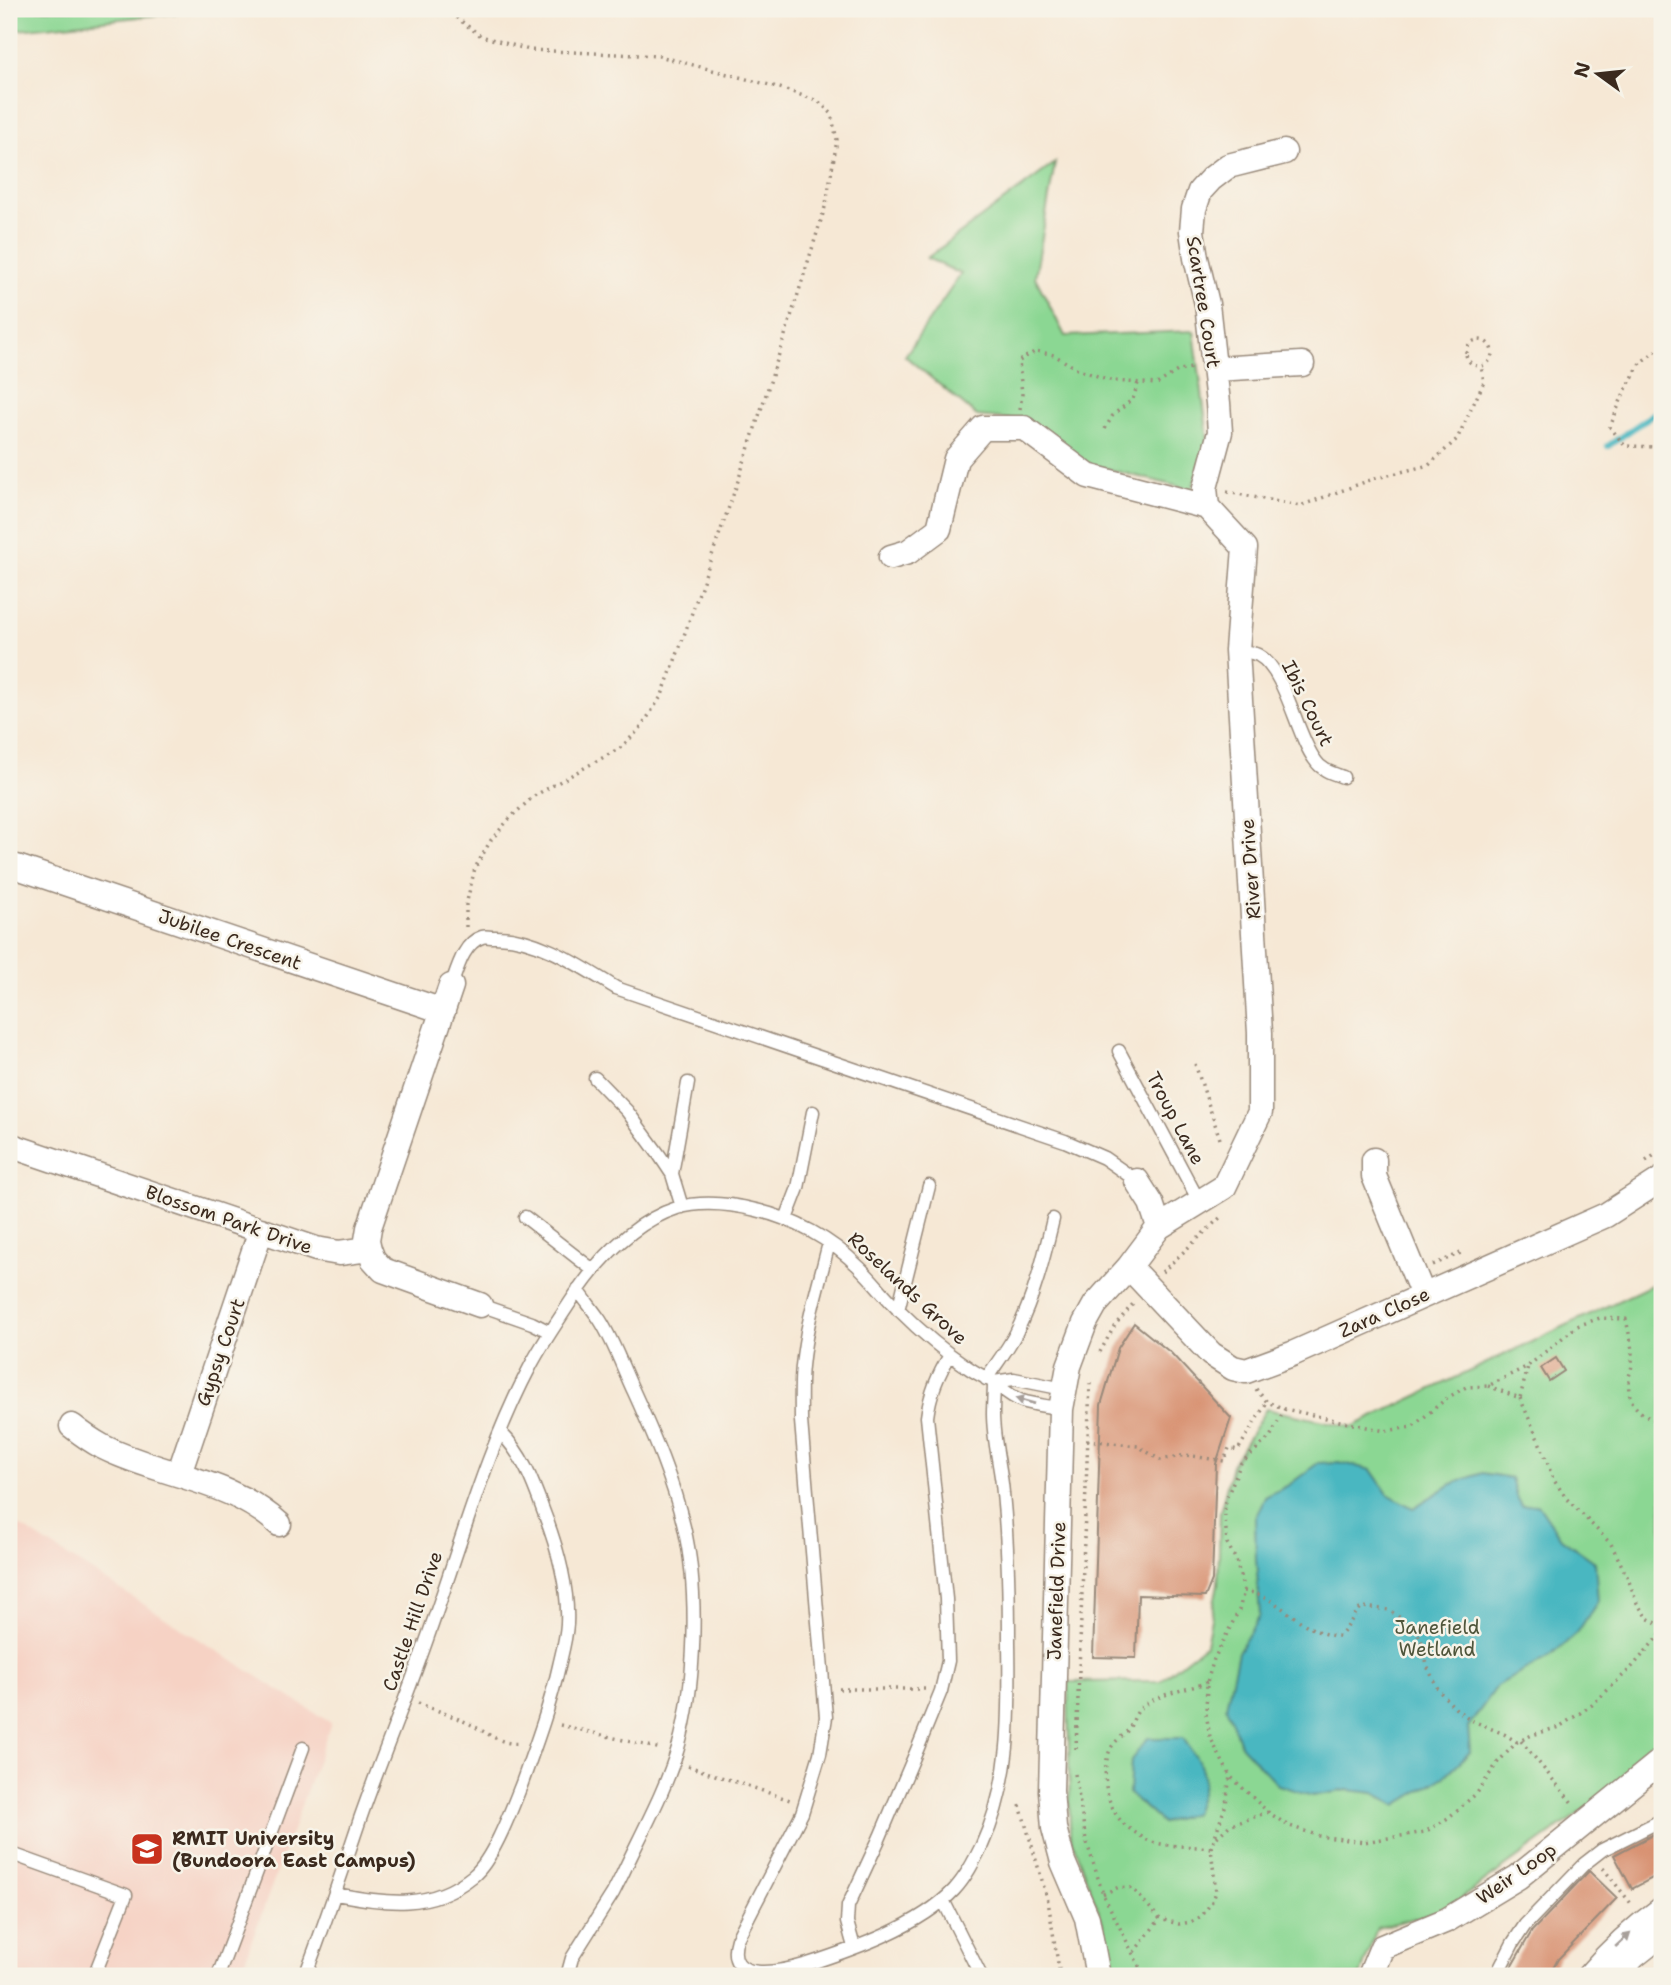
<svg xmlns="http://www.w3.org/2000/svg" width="1671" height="1985" font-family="'Shantell Sans',sans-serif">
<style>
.built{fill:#f6d2c4}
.green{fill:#8bd793;stroke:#638058;stroke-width:2}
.water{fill:#48b7c1;stroke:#427070;stroke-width:2}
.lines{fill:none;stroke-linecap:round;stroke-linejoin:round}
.stream{stroke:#48b7c1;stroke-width:6}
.building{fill:#d89272}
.service-casing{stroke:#98897a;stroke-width:15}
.minor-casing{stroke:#98897a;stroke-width:27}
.path{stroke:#98897a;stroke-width:3.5;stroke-dasharray:2 5;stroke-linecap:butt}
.service{stroke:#fff;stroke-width:12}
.minor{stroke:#fff;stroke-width:24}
.oneway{fill:#a79f9a}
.labels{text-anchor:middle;stroke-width:5;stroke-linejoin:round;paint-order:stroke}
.street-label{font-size:19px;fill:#3b2a1e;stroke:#f7f3e8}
.park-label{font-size:19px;fill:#4f553b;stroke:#f7f3e8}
.poi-label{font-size:19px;font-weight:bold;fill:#3b2a1e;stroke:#f7f3e8;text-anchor:start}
</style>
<rect width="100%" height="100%" fill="#f7f3e8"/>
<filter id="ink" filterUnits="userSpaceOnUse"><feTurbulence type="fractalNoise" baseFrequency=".0143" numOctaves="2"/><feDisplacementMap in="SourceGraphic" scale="14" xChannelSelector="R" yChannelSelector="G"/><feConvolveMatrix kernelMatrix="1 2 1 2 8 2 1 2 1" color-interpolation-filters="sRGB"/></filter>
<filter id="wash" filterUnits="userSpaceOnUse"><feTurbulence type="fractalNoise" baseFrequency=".00686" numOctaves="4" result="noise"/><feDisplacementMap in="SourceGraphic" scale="28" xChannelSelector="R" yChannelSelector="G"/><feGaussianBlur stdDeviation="1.57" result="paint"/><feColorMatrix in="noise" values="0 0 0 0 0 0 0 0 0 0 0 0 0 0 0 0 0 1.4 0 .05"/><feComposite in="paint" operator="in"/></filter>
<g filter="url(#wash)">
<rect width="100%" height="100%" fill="#f6e8d5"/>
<path class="built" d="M9,1519l322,204 -92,253h-230z"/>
<path class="green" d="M9,9h205l-205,22z
M1055,163l-20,114 30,59 129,-5 14,108 -16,51 -104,-26 -60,-43 -51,-5 -72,-60 56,-82 -34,-16z
M1662,1280v464l-77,65 -140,101 -68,18 -17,48h-241l-6,-3 -11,-53 -32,-85 -2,-153 92,-1 46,-37 12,-60 2,-71 12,-48 34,-56 86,18z"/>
<path class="water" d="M1339,1462l32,8 17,24 25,14 39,-24 30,-11 29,5 6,21 5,7 16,-2 23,34 34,24 3,39 -21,32 -29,25 -50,27 -30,42 2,25 -24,23 -50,30 -22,-12 -26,-3 -36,6 -34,-11 -37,-39 -15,-39 12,-55 22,-37 -4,-56 -1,-41 10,-21 24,-12 29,-22z
M1148,1738h35c23,34 26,36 11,75l-32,10 -33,-30 2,-33z"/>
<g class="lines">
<path class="stream" d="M1608,446l54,-38"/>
</g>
<g id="blocks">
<path class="building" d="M1134,1323l37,30 60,65 -15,46 -4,116 -7,17 -67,-2 -2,63 -43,-1 8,-252 17,-57z
M1556,1358l8,13 -15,10 -8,-13z
M1662,1830v43l-30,16 -18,-34z
M1589,1871l28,27 -59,61 -9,17h-43l26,-45z"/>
</g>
</g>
<g filter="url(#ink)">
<use href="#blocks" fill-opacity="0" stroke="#98897a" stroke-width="2"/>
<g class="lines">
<defs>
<path id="service" d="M1237,650c7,1 14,2 21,5 28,15 38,80 57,105 6,10 17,13 28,17
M451,986c6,-16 12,-43 31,-49 3,-1 7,0 11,0 44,-1 87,29 123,51l449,153 39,17 33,23
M1119,1051l81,152
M595,1078l32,33 33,45 12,18 10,33
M672,1174l16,-91
M525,1217l68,53
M786,1219l12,-31 15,-76
M829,1243c-10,40 -23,81 -27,123 -2,18 -1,37 -1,55l25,296 -6,37 -18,59 -65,126c-14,46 44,33 71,25 46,-15 112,-38 146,-74 12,-13 20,-29 28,-45 30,-65 28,-133 27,-203 0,-50 -1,-99 -6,-149 -2,-26 -10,-52 -10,-79 0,-10 1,-21 1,-32
M480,1305l52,18 18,9
M898,1310l31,-124
M986,1379c10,-15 22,-30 30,-46 18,-35 28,-76 37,-114
M994,1382l20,-3 50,10
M9,1853l117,42 -32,81
M336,1894c50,9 94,17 137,-18 20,-16 39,-68 49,-93 14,-39 28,-77 37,-117 3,-13 7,-27 8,-42 2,-38 -10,-78 -24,-114 -10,-28 -21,-57 -43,-78
M943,1900l38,76
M854,1947l-7,-25 1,-16 32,-69 37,-87 24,-59 7,-30 -2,-62 -19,-182c3,-24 11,-42 23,-62
M218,1976l85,-228
M305,1976c20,-52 37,-104 55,-157 21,-60 46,-120 67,-180 33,-91 58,-187 104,-274 11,-21 25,-41 38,-61 26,-40 61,-81 108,-96 24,-7 54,-4 79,2 38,9 75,29 103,57 15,14 26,30 41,44 20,20 42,39 66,55 9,7 19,11 29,17 9,7 16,14 27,18 13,4 26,5 39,8
M567,1976l5,-18 41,-65 9,-18c19,-41 43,-83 56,-127 18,-62 21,-158 6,-221 -11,-47 -30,-91 -50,-135 -11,-23 -20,-50 -34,-72 -7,-10 -15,-20 -22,-30
M1496,1976l17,-33 12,-18 59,-61 18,-14 60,-30"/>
<path id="minor" d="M1215,369l87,-5
M1207,507l-2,-19 15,-56 -2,-29 -11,-99 -11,-46 -4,-27 2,-22 6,-18 11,-12 17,-13 56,-14
M891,557l17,-5 31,-23 17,-70 27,-31h41l64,48 119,31
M9,867h8l426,144
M9,1145l307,104 23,4 30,-4 4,10 10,11 97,35
M1374,1160v16l49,119
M1137,1181l14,22 8,24 65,-40 36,-75v-79l-23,-383 8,-102 -38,-41
M369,1249l-2,-9 2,-12 82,-242
M1129,1267l82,87 22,14 13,3 46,-17 314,-139 56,-36
M72,1426c10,8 20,15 31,21 58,29 127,32 176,77
M179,1474l82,-244
M1098,1976l-11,-58 -24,-56 -9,-34 -3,-37 10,-382 8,-43 16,-43 10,-18 34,-38 30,-40
M1370,1976l12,-29 65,-27 71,-43 144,-117
M1589,1976c22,-26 45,-47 73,-67
M1615,1976l19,-20 28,-22"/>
</defs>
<use href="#service" class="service-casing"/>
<use href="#minor" class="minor-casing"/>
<path class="path" d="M445,9l36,27 48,14 130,6 118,31 41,14 13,12 6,27 -11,64 -37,119 -51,158 -58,166 -18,48 -22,34 -20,19 -86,48 -23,21 -20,23 -16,28 -9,37v22
M1466 353a13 13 0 1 1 26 0a13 13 0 1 1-26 0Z
M1662,346l-22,17 -17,32 -13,32 15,19 37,1
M1020,409l2,-14 -3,-34 17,-10 18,4 25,15 34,11 44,3 22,-14 13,-2
M1105,429l8,-14 20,-16 5,-16
M1227,492l73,14 73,-27 56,-14 28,-26 27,-57 -3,-16
M1195,1064l26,78
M1646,1161l16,-11
M1433,1265l28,-12
M1162,1272l61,-57
M1100,1352l15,-27 18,-21
M1488,1386l32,12 8,-32
M1256,1389l11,13 18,7 100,22 27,-4 35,-29 19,-11 22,-1 40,-20 49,-40 23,-8 26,1c3,15 7,29 6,44 0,6 -3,11 -3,16 -3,25 11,37 33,43
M1520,1398l24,55 9,26 14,20 44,45 16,32 10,27 10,15 15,8
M1285,1409l-15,28 -29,26 -17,41 3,39 9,17 8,31 -5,19 -25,49 -7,23 -1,31 4,24 20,39 38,36 19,13 32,11 45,6 61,-10 23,-14 29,-25 21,-31 19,-20 15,-7 27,-8 33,-22 41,-39 29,-34
M1087,1440l51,6 22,14 26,-5 38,6 5,-13 9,2 29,-48
M1244,1591c37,4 58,45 96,45 9,-9 12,-20 22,-29l27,3 27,19 7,16 4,21 12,25 18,19 16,11 31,13 13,8
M1207,1682c-21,9 -46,10 -65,25 -7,5 -9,16 -14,23 -5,6 -15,12 -18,20 -9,21 -5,53 11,71 6,7 18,14 26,19 15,7 47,6 64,8
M839,1689h86
M418,1703c18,7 35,13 52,21 16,8 32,22 51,19
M560,1725l101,24
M1521,1741l52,63
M1076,1749l14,-366
M688,1766l102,34
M1075,1774l11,66 17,54 41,82
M1020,1805l28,96 12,75
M1217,1837l12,-11 39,-14
M1603,1868l30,38
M1103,1894l16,-7 13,1 28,31 19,5 12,-2 11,-6 11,-16 3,-8 -5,-44 15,-44 4,-28
M1134,1952l26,-33"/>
<use href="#service" class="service"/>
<use href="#minor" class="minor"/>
</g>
<defs><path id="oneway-solid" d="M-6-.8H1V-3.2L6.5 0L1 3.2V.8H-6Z" transform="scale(1.75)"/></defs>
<g class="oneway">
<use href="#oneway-solid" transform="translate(1025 1401) rotate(-164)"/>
<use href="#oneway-solid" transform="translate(1623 1940) rotate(-42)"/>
</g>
</g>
<defs>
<symbol id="university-square" viewBox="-11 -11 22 22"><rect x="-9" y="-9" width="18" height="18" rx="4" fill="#c8321e" stroke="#f7f3e8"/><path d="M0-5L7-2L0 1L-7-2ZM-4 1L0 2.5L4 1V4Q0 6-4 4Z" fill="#fff"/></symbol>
</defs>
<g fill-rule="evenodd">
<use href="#university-square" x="128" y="1830" width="38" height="38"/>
</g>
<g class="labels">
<g class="street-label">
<text transform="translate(1204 302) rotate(81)" y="7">Scartree Court</text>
<text transform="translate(1308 703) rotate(64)" y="7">Ibis Court</text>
<text transform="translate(1250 869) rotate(-94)" y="7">River Drive</text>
<text transform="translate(230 939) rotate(19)" y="7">Jubilee Crescent</text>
<text transform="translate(1176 1118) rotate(62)" y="7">Troup Lane</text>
<text transform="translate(229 1219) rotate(19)" y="7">Blossom Park Drive</text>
<text transform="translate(908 1288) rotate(43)" y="7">Roselands Grove</text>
<text transform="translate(1384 1312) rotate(-24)" y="7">Zara Close</text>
<text transform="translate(220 1352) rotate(-71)" y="7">Gypsy Court</text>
<text transform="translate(1056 1591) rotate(-88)" y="7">Janefield Drive</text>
<text transform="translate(412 1621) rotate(-71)" y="7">Castle Hill Drive</text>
<text transform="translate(1516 1873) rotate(-35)" y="7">Weir Loop</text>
</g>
<g class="park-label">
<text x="1437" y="1634">Janefield<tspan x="1437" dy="22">Wetland</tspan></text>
</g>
<g class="poi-label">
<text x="172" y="1845">RMIT University<tspan x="172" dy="22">(Bundoora East Campus)</tspan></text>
</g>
</g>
<rect width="1671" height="1985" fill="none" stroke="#f7f3e8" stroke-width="35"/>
<g transform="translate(1598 74) rotate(285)" stroke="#f7f3e8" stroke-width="5" paint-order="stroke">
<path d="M0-5L12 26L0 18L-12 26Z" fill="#3b2a1e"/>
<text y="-10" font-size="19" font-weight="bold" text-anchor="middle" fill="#3b2a1e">N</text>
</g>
</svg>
